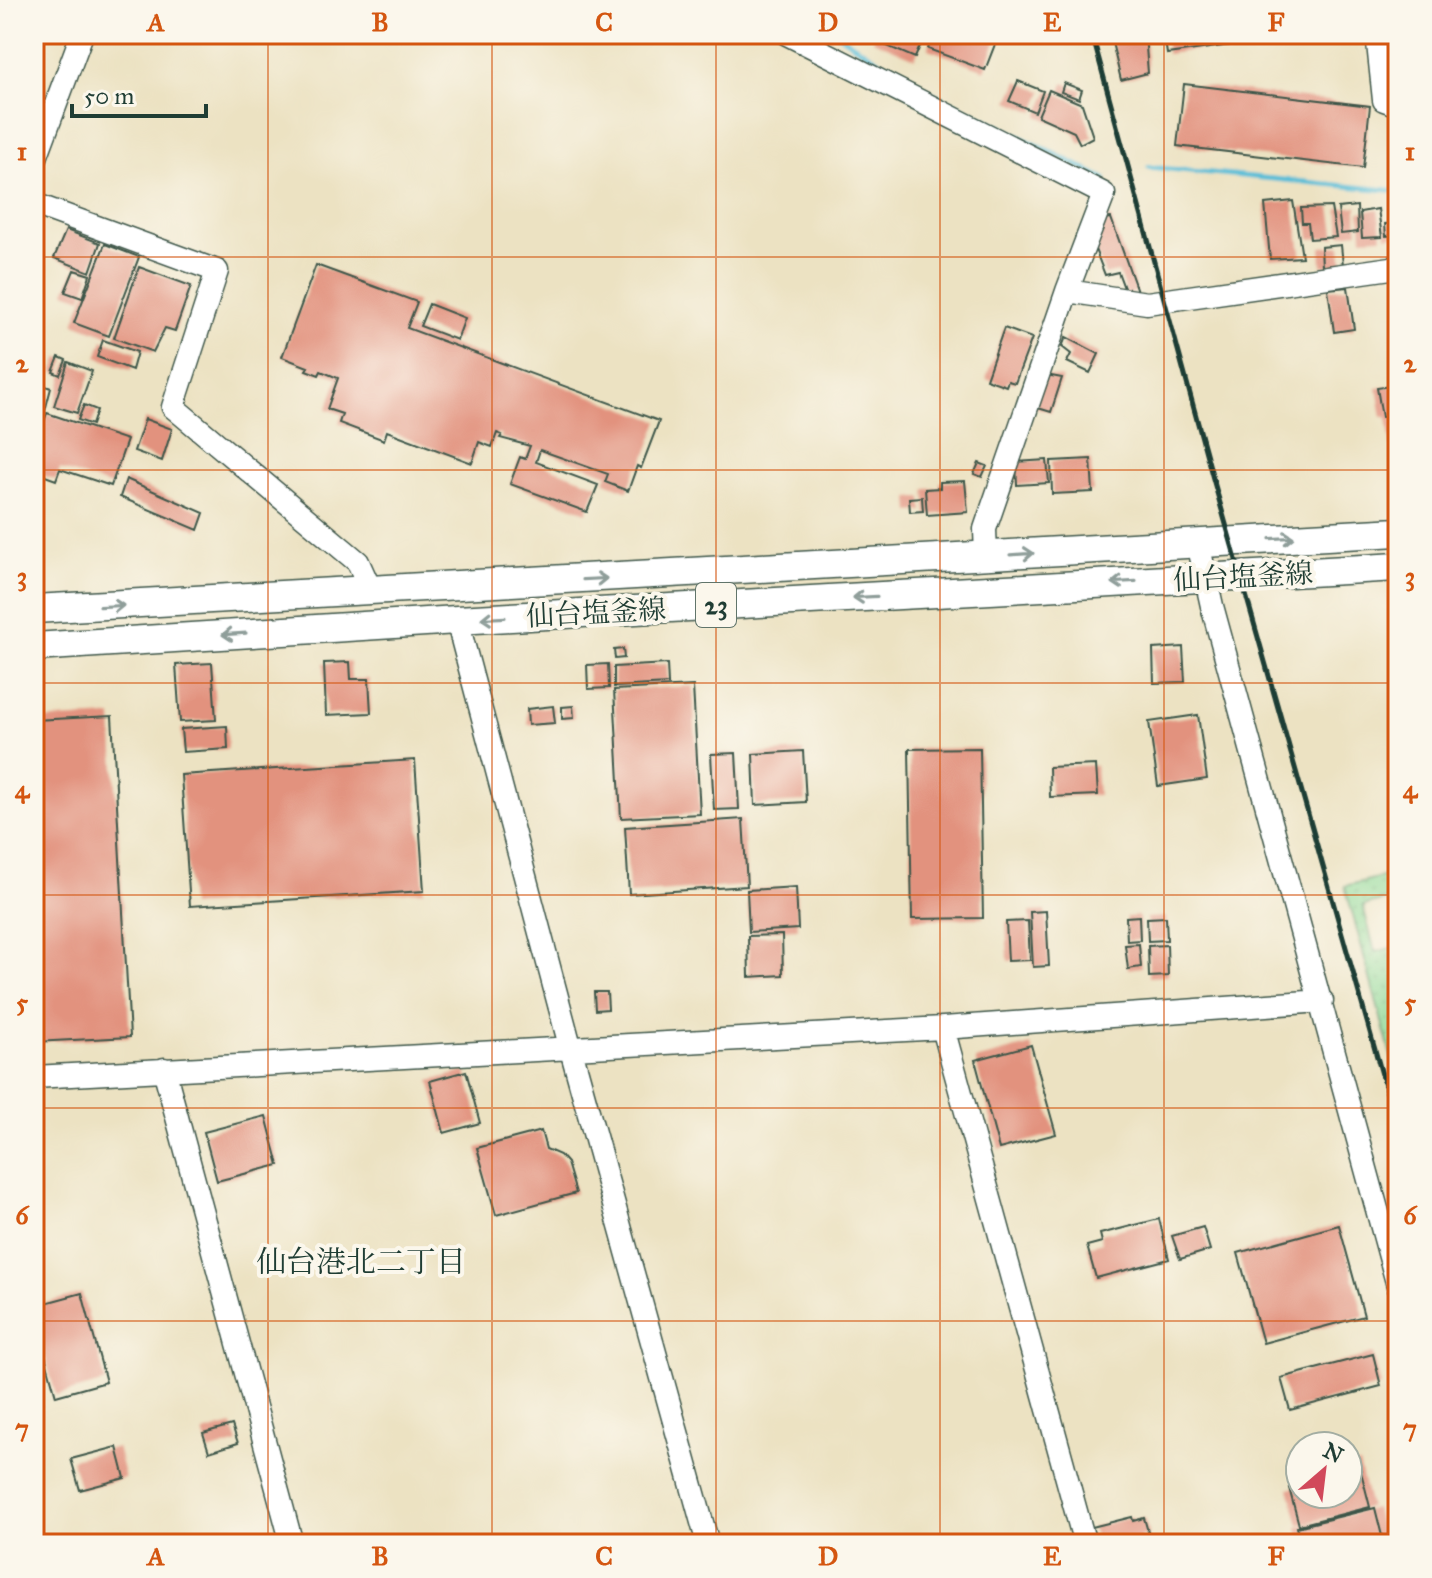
<svg xmlns="http://www.w3.org/2000/svg" width="1432" height="1578" font-family="'IM FELL Great Primer','Noto Serif JP',serif">
<style>
.grass{fill:url(#grass-dots);stroke:#568b65;stroke-width:2}
.lines{fill:none;stroke-linecap:round;stroke-linejoin:round}
.stream{stroke:#59bdd7;stroke-width:5}
.building{fill:#e2927e}
.minor-casing{stroke:#3e5649;stroke-width:25}
.major-casing{stroke:#3e5649;stroke-width:31}
.minor{stroke:#fff;stroke-width:22}
.major{stroke:#fff;stroke-width:28}
.rail{stroke:#1f3d34;stroke-width:5}
.oneway{stroke:#8f9e9a}
.grid{fill:none;stroke:#d45610;stroke-width:2;stroke-opacity:0.55}
.labels{text-anchor:middle;stroke-width:8;stroke-linejoin:round;paint-order:stroke}
.shield{fill:#fbf7ec;stroke:#61756b;stroke-width:2}
.shield-label{font-size:26px;font-weight:bold;fill:#1f3d34}
.street-label{font-size:28px;fill:#1f3d34;stroke:#fbf7ec}
.neighbourhood-label{font-size:30px;fill:#1f3d34;stroke:#fbf7ec}
.neatline{fill:none;stroke:#d45610;stroke-width:3}
.grid-label{font-size:26px;text-anchor:middle;font-weight:bold;fill:#d45610}
</style>
<defs>
<pattern id="grass-dots" width="8" height="8" patternUnits="userSpaceOnUse" patternTransform="scale(2)"><rect width="8" height="8" fill="#8ed996"/><path d="M2 2h.1M6 6h.1" fill="none" stroke="#7abb82" stroke-width="1.8" stroke-linecap="round"/></pattern>
</defs>
<rect width="100%" height="100%" fill="#fbf7ec"/>
<filter id="ink" filterUnits="userSpaceOnUse"><feTurbulence type="fractalNoise" baseFrequency=".0125" numOctaves="2"/><feDisplacementMap in="SourceGraphic" scale="16" xChannelSelector="R" yChannelSelector="G"/><feConvolveMatrix kernelMatrix="1 2 1 2 8 2 1 2 1" color-interpolation-filters="sRGB"/></filter>
<filter id="wash" filterUnits="userSpaceOnUse"><feTurbulence type="fractalNoise" baseFrequency=".006" numOctaves="4" result="noise"/><feDisplacementMap in="SourceGraphic" scale="32" xChannelSelector="R" yChannelSelector="G"/><feGaussianBlur stdDeviation="1.8" result="paint"/><feColorMatrix in="noise" values="0 0 0 0 0 0 0 0 0 0 0 0 0 0 0 0 0 1.4 0 .05"/><feComposite in="paint" operator="in"/></filter>
<g filter="url(#wash)">
<rect width="100%" height="100%" fill="#ece2c2"/>
<path class="grass" d="M1398,873v24l-35,9 12,46 23,-6v135l-53,-195z"/>
<g class="lines">
<path class="stream" d="M837,34l90,57 178,88
M1149,167l249,24"/>
</g>
<g id="blocks">
<path class="building" d="M875,34h50l-10,24 -42,-18z
M933,34h66l-14,36 -57,-21z
M1110,34h35l3,39 -27,7z
M1164,34h87l1,8 -85,12z
M1275,34h33v1l-31,7z
M1398,51v21l-10,1 -3,-20z
M1018,81l25,10 -8,21 -26,-11z
M1064,83l18,7 -3,9 -18,-7z
M1184,84l186,22 -7,62 -186,-22z
M1049,90l33,14 11,33 -13,7 -6,-12 -36,-16z
M1293,201l9,56 -32,2 -5,-55z
M1357,206l1,26 -17,2 -3,-26z
M1331,207l5,30 -26,2 -2,-16h-6l-1,-15z
M1378,209l4,28 -20,1 -2,-26z
M1111,218l26,73 -10,5 -9,-24 -13,3 -14,-36 8,-20z
M1398,223v12l-12,1 -1,-12z
M66,230l34,13 -10,29 -36,-14z
M105,244l34,13 -30,79 -35,-13z
M1341,245l2,20 -21,1 -1,-19z
M316,265l101,37 -10,26 252,93 -18,47 -4,-2 -9,25 -23,-9 3,-8 -68,-24 -4,12 62,23 -11,27 -77,-28 10,-27 5,2 5,-13 -30,-8 2,-3 -5,-2 -5,14 -13,-5 -7,21 -85,-32 -3,9 -45,-17 3,-9 -15,-5 11,-31 -17,-7 -2,4 -13,-5 2,-3 -26,-10z
M139,267l52,19 -16,45 -10,-3 -12,24 -39,-14z
M74,270l16,5 -8,23 -17,-6z
M1348,287l6,42 -20,3 -6,-43z
M429,304l36,14 -8,22 -37,-14z
M1004,328l28,10 -17,45 -7,-2 -2,5 -20,-7z
M1066,337l33,17 -9,19 -23,-11 4,-8 -9,-7z
M103,340l34,12 -5,18 -35,-13z
M59,357l7,3 -6,15 -7,-3z
M68,362l24,9 -15,42 -23,-7z
M1046,375l16,3 -11,34 -16,-5z
M34,382l17,6 -6,23 -11,-4z
M1398,385v69l-6,1 -5,-38h-5l-5,-29z
M84,405l13,5 -5,15 -14,-5z
M47,413l80,27 -16,46 -51,-17 -4,11 -22,-8v-22z
M145,419l27,10 -10,32 -28,-10z
M1091,459l2,33 -41,2 -1,-33z
M1047,460l2,23 -32,2 -1,-23z
M979,463l8,3 -5,11 -8,-3z
M126,479l78,34 -6,17 -78,-33z
M965,481l3,31 -41,3 -2,-26 15,-1v-6z
M922,497l1,14 -13,1 -1,-14z
M34,525l7,3 -6,21h-1z
M1183,647l2,35 -31,1 -1,-34z
M623,649l1,9 -9,1 -1,-9z
M350,662l1,17h18l2,34 -45,2 -2,-52z
M212,663l4,57 -36,2 -4,-57z
M608,664l1,24 -21,1 -1,-24z
M667,664l1,20 -54,3v-20z
M693,686l7,128 -79,4 -7,-128z
M553,706l2,17 -27,2 -1,-16z
M573,706l1,12 -12,1v-12z
M1198,715l9,64 -49,7 -9,-64z
M112,716l18,321 -96,5v-322z
M227,726l1,23 -45,3 -2,-23z
M980,748l3,170 -71,1 -3,-170z
M803,751l3,51 -51,3 -2,-51z
M736,753l3,56 -25,1 -3,-56z
M415,760l9,131 -234,15 -9,-131z
M1096,765l2,30 -48,2 -1,-30z
M743,819l4,67 -118,8 -4,-67z
M796,887l2,42 -49,3 -2,-42z
M1046,911l3,55 -16,1 -3,-55z
M1139,916l1,24 -13,1 -1,-24z
M1166,917l1,23 -19,1 -1,-23z
M1028,921l2,39 -22,1 -2,-39z
M782,935l1,40 -34,2 -1,-41z
M1139,944l2,23 -13,2 -3,-24z
M1167,945l1,31 -19,1 -1,-31z
M594,992h13l1,17 -13,1z
M1031,1045l25,89 -57,15 -24,-89z
M466,1071l14,52 -36,10 -14,-52z
M266,1116l13,49 -62,16 -13,-49z
M541,1131l5,18 14,6 7,8 9,30 -80,22 -19,-67z
M1159,1219l10,40 -73,19 -9,-32 15,-4 -2,-8z
M1339,1225l25,91 -101,27 -25,-90z
M1203,1227l7,23 -30,9 -8,-23z
M82,1293l24,89 -50,14 -22,-80v-10z
M1373,1354l8,32 -91,24 -9,-32z
M232,1425l6,18 -29,9 -6,-19z
M117,1447l8,31 -45,12 -9,-31z
M1359,1464l11,43 -71,18 -10,-37 11,-3v9h48v-28z
M1375,1508l9,36h-83l-4,-17z
M1132,1517l1,4 11,-3 5,17 -9,2v4l-13,3h-30l-5,-17z"/>
</g>
</g>
<g filter="url(#ink)">
<use href="#blocks" fill-opacity="0" stroke="#3e5649" stroke-width="2"/>
<g class="lines">
<defs>
<path id="minor" d="M787,34l317,160 -37,97 -82,238 1,28
M1377,34l7,66 14,5
M34,163l48,-129
M34,204l183,67 -44,136 185,155 13,29
M1067,291l80,12 251,-36
M1198,543l14,63 186,680
M457,620l113,426 138,498
M943,1028l142,516
M164,1069l128,475
M34,1077l909,-49 379,-27"/>
<path id="major" d="M34,609l1364,-77
M34,647l423,-27 941,-53"/>
</defs>
<use href="#minor" class="minor-casing"/>
<use href="#major" class="major-casing"/>
<use href="#minor" class="minor"/>
<use href="#major" class="major"/>
<path class="rail" d="M1092,34l120,441 186,656"/>
</g>
<defs><path id="oneway-shaft" d="M-6 0H5M1.5-3L5.5 0L1.5 3" fill="none" stroke-width="1.6" stroke-linecap="round" stroke-linejoin="round" transform="scale(2)"/></defs>
<g class="oneway">
<use href="#oneway-shaft" transform="translate(1282 538) rotate(-3)"/>
<use href="#oneway-shaft" transform="translate(1022 554) rotate(-4)"/>
<use href="#oneway-shaft" transform="translate(595 579) rotate(-3)"/>
<use href="#oneway-shaft" transform="translate(1124 582) rotate(177)"/>
<use href="#oneway-shaft" transform="translate(865 597) rotate(177)"/>
<use href="#oneway-shaft" transform="translate(112 606) rotate(-3)"/>
<use href="#oneway-shaft" transform="translate(493 618) rotate(177)"/>
<use href="#oneway-shaft" transform="translate(234 634) rotate(176)"/>
</g>
</g>
<path class="grid" d="M268,34v1510M492,34v1510M716,34v1510M940,34v1510M1164,34v1510M34,257h1364M34,470h1364M34,683h1364M34,895h1364M34,1108h1364M34,1321h1364"/>
<g class="labels">
<rect class="shield" x="696" y="583" width="40" height="44" rx="6"/>
<g class="shield-label">
<text x="716" y="614">23</text>
</g>
<g class="street-label">
<text transform="translate(1243 576) rotate(-3)" y="10">仙台塩釜線</text>
<text transform="translate(596 612) rotate(-3)" y="10">仙台塩釜線</text>
</g>
<g class="neighbourhood-label">
<text x="361" y="1272">仙台港北二丁目</text>
</g>
</g>
<rect width="1432" height="1578" fill="none" stroke="#fbf7ec" stroke-width="88"/>
<g transform="translate(1324 1470) rotate(28)"><circle r="38" fill="#fbf7ec" stroke="#a3ada2" stroke-width="2"/>
<path d="M0-6L14 30L0 20L-14 30Z" fill="#d1495b"/>
<text y="-12" font-size="22" font-weight="bold" text-anchor="middle" fill="#1f3d34">N</text>
</g>
<path d="M72 104v12h134v-12" fill="none" stroke="#1f3d34" stroke-width="4"/>
<text x="84" y="104" font-size="24" fill="#1f3d34" stroke="#fbf7ec" stroke-width="6" paint-order="stroke">50 m</text>
<rect x="44" y="44" width="1344" height="1490" class="neatline"/>
<g class="grid-label">
<text x="156" y="31">A</text>
<text x="380" y="31">B</text>
<text x="604" y="31">C</text>
<text x="828" y="31">D</text>
<text x="1052" y="31">E</text>
<text x="1276" y="31">F</text>
<text x="22" y="160">1</text>
<text x="1410" y="160">1</text>
<text x="22" y="372">2</text>
<text x="1410" y="372">2</text>
<text x="22" y="585">3</text>
<text x="1410" y="585">3</text>
<text x="22" y="798">4</text>
<text x="1410" y="798">4</text>
<text x="22" y="1011">5</text>
<text x="1410" y="1011">5</text>
<text x="22" y="1224">6</text>
<text x="1410" y="1224">6</text>
<text x="22" y="1437">7</text>
<text x="1410" y="1437">7</text>
<text x="156" y="1565">A</text>
<text x="380" y="1565">B</text>
<text x="604" y="1565">C</text>
<text x="828" y="1565">D</text>
<text x="1052" y="1565">E</text>
<text x="1276" y="1565">F</text>
</g>
</svg>
